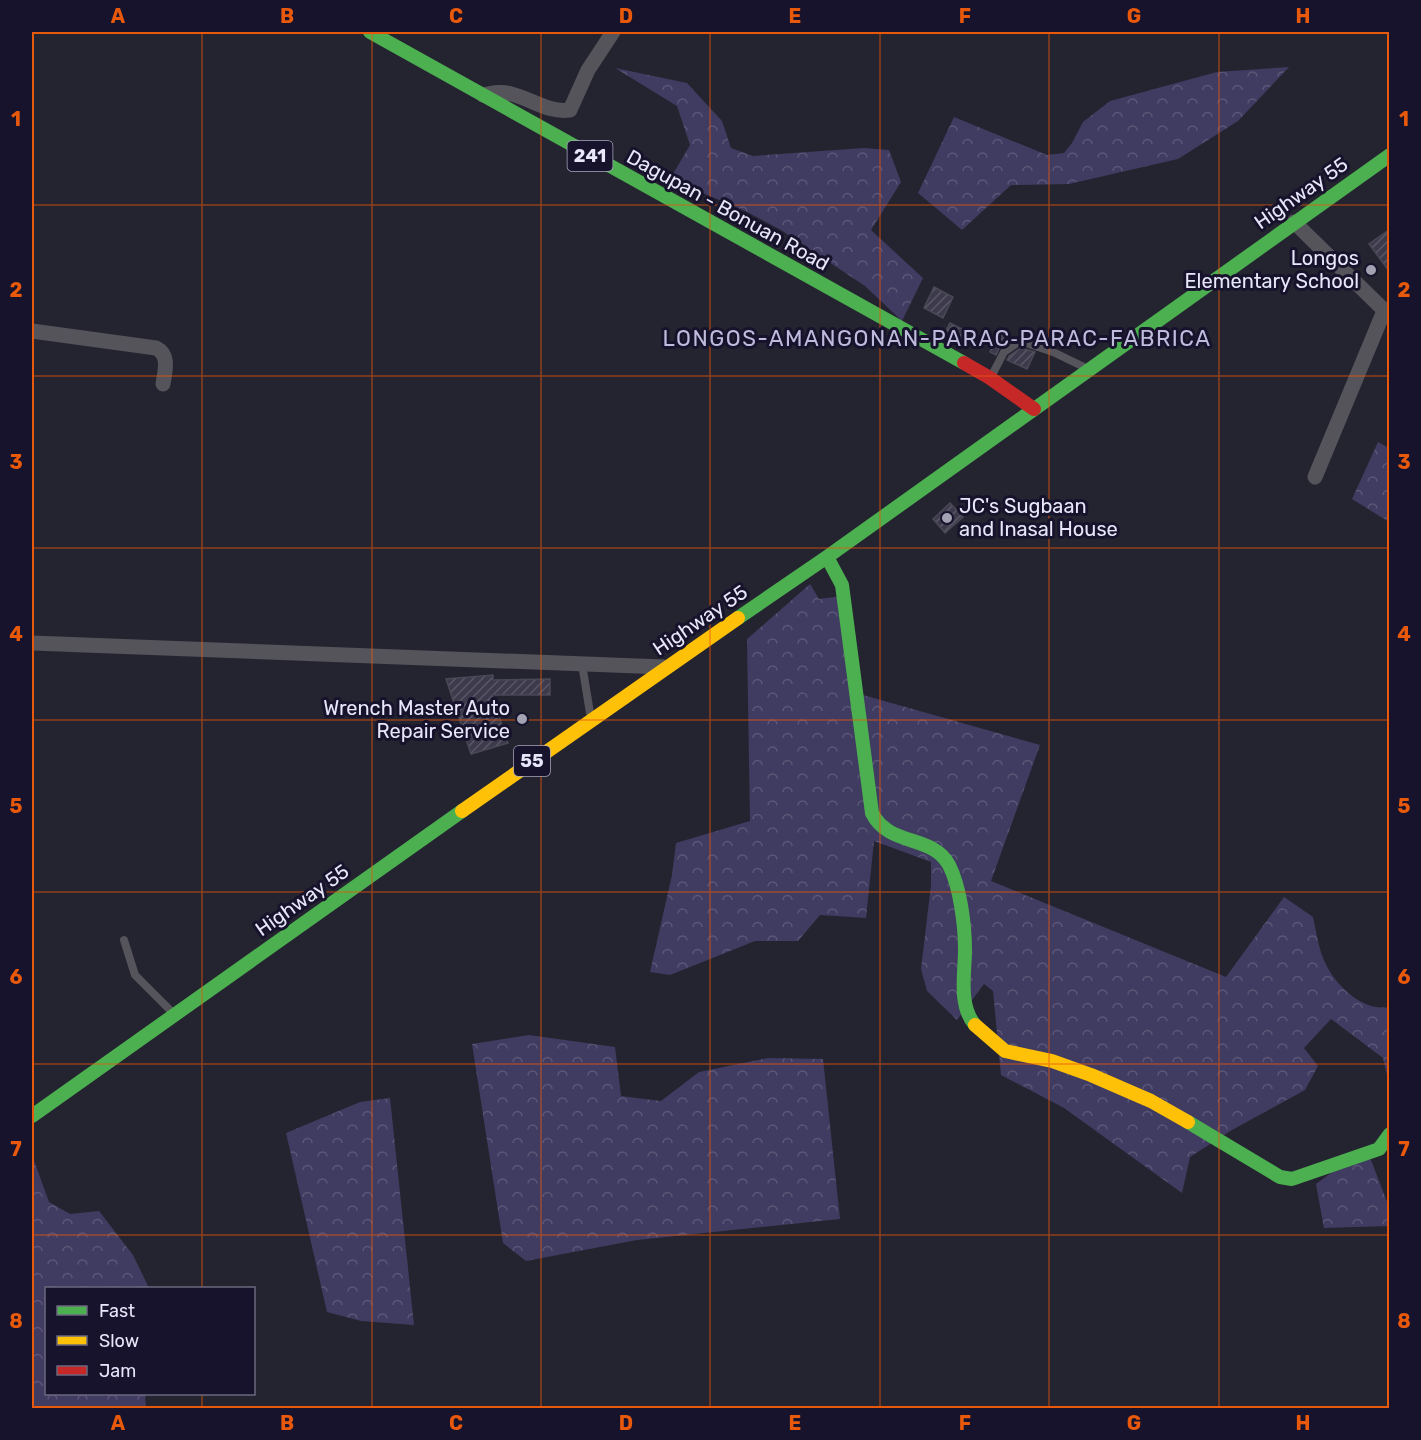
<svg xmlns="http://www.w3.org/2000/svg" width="1421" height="1440" font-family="Rubik,sans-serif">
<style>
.forest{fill:url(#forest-crowns)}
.building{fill:url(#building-hatch);stroke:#494855;stroke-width:1.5}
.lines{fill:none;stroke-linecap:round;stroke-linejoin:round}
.lane{stroke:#55545a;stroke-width:8}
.street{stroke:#55545a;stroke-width:15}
.fast{stroke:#4caf50;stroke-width:14}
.slow{stroke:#ffc107;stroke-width:14}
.jam{stroke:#c62828;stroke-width:14}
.grid{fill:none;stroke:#e8590c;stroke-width:1.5;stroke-opacity:0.55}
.poi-dot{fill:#a3a2b3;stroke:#17132c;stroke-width:2}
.labels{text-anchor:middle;stroke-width:6;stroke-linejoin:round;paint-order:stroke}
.shield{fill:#17132c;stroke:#a9a7bc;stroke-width:1.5}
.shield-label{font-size:18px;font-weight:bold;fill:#e8e7f9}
.street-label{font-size:20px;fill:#e8e7f9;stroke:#17132c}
.poi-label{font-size:20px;fill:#e8e7f9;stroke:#17132c;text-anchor:end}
.quarter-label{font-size:22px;letter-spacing:1.5px;fill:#bebbdd;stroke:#17132c}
.neatline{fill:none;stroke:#e8590c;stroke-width:2}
.grid-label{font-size:20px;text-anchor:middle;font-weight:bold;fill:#e8590c}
</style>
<defs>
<pattern id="forest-crowns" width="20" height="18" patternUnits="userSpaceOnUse" patternTransform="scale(1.5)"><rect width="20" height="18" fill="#403b60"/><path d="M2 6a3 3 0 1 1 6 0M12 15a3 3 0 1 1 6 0" fill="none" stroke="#5c5778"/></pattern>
<pattern id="building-hatch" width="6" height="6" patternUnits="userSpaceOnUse" patternTransform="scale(1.5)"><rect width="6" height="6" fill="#3d3a4c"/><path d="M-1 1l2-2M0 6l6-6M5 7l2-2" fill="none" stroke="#595667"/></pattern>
</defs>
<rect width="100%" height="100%" fill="#242330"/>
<path class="forest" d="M1289,67l-51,54 -60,38 -109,25 -58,1 -49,45 -44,-37 36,-76 93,38 17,-2 8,-10 11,-21 27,-21 107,-29z
M615,68l72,15 35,38 9,27 22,8 111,-8 25,2 12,32 -30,48 52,48 -21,43 -37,-35 -84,-56 -36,-19 -75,-32 20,-34 -13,-39z
M1378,442l11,6v74l-37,-23z
M810,584l9,15 31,-4 13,100 177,50 -49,136 235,96 58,-80 29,20c3,13 5,28 10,41 10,25 38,54 66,49v77l-6,-26 -52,-39 -27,29 14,18 -13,24 -73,40 -42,27 -8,36 -118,-85 -63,-33 -8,-84 -9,-7 -27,36 -30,-29 -6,-22 10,-84v-23l-57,-21 -8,77 -46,-3 -22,26h-43l-85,34 -20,-3 22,-97 4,-32 74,-22 -3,-182z
M529,1035l86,12 6,49 40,5 38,-29 69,-14 55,1 17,160 -203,21 -111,21 -23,-18 -31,-199z
M390,1098l24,227 -53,-4 -34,-9 -41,-179 74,-31z
M1366,1147l23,60v19l-65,2 -8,-44z
M32,1155l17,47 21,12 29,-3 34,44 16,33h-103v106h99l1,14h-114z"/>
<path class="building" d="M1389,230v41l-20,-27z
M934,287l19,10 -10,21 -19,-10z
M950,323l16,8 -7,14 -16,-9z
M998,334l13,6 -11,7 -4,8 -6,-3z
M1021,348l14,4 -8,17 -20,-9 2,-4z
M950,503l13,14 -18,16 -12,-14z
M493,675v5l57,-1v16h-58l16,48 -37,11 -25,-75z"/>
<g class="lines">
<path class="lane" d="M991,377l13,-25 16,-11 33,11 31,15
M582,664l8,49
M124,940l11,35 37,37"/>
<path class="street" d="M483,95c10,-2 19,-4 28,-1 21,5 37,19 59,16l18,-40 25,-38
M1294,222l96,94
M32,331l124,17c14,7 9,22 7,36
M1315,477l69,-166
M32,643l632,24"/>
<path class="fast" d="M370,32l594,331
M827,557l15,28 30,228c17,34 60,21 77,52 11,21 16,60 16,85 0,23 -7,55 10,75
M738,618l89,-61 563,-402
M32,1116l430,-305
M1188,1122l92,55 12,2 87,-30 11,-15"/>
<path class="slow" d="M462,811l276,-193
M975,1025l30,26 47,10 39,14 60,26 37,21"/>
<path class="jam" d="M964,363l26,15 44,31"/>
</g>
<path class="grid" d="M202,32v1256M372,32v1376M541,32v1376M710,32v1376M880,32v1376M1049,32v1376M1219,32v1376M32,205h1358M32,376h1358M32,548h1358M32,720h1358M32,892h1358M32,1064h1358M32,1235h1358M202,1394v14"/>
<g class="poi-dot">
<circle cx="1371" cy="270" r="6"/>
<circle cx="947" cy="518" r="6"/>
<circle cx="522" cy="719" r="6"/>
</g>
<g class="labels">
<g class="shield">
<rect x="567.5" y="141" width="45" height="30" rx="4.5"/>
<rect x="514" y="746" width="36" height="30" rx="4.5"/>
</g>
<g class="shield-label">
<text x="590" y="162">241</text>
<text x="532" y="767">55</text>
</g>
<g class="street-label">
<text transform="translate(1301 193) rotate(-35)" y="7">Highway 55</text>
<text transform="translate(728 210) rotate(29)" y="7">Dagupan - Bonuan Road</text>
<text transform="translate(700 620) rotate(-34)" y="7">Highway 55</text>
<text transform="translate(302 900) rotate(-35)" y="7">Highway 55</text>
</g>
<g class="poi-label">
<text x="1359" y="265">Longos<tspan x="1359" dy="23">Elementary School</tspan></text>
<text x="959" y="513" text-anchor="start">JC's Sugbaan<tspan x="959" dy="23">and Inasal House</tspan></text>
<text x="510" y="715">Wrench Master Auto<tspan x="510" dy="23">Repair Service</tspan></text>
</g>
<g class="quarter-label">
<text x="937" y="346">LONGOS-AMANGONAN-PARAC‑PARAC-FABRICA</text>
</g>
</g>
<rect width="1421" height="1440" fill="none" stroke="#17132c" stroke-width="66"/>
<rect x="45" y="1287" width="210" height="108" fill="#17132c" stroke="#6b687e" stroke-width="1.5"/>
<rect x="57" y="1306" width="30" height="9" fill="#4caf50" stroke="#6b687e" stroke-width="1.5"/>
<text x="99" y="1317" font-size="18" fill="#e8e7f9">Fast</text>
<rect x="57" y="1336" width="30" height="9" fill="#ffc107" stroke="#6b687e" stroke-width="1.5"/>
<text x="99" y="1347" font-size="18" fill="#e8e7f9">Slow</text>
<rect x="57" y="1366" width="30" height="9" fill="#c62828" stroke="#6b687e" stroke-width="1.5"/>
<text x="99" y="1377" font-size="18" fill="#e8e7f9">Jam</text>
<rect x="33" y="33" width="1355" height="1374" class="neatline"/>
<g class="grid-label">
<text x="118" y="23">A</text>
<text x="287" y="23">B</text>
<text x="456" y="23">C</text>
<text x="626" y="23">D</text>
<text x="795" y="23">E</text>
<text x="965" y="23">F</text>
<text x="1134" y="23">G</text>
<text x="1303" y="23">H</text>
<text x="16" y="126">1</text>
<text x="1404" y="126">1</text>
<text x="16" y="297">2</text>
<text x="1404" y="297">2</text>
<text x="16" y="469">3</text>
<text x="1404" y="469">3</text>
<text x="16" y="641">4</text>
<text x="1404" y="641">4</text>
<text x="16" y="813">5</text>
<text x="1404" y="813">5</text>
<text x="16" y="984">6</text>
<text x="1404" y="984">6</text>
<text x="16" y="1156">7</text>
<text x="1404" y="1156">7</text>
<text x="16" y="1328">8</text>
<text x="1404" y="1328">8</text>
<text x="118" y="1430">A</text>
<text x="287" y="1430">B</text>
<text x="456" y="1430">C</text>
<text x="626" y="1430">D</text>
<text x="795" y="1430">E</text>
<text x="965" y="1430">F</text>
<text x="1134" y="1430">G</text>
<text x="1303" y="1430">H</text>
</g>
</svg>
